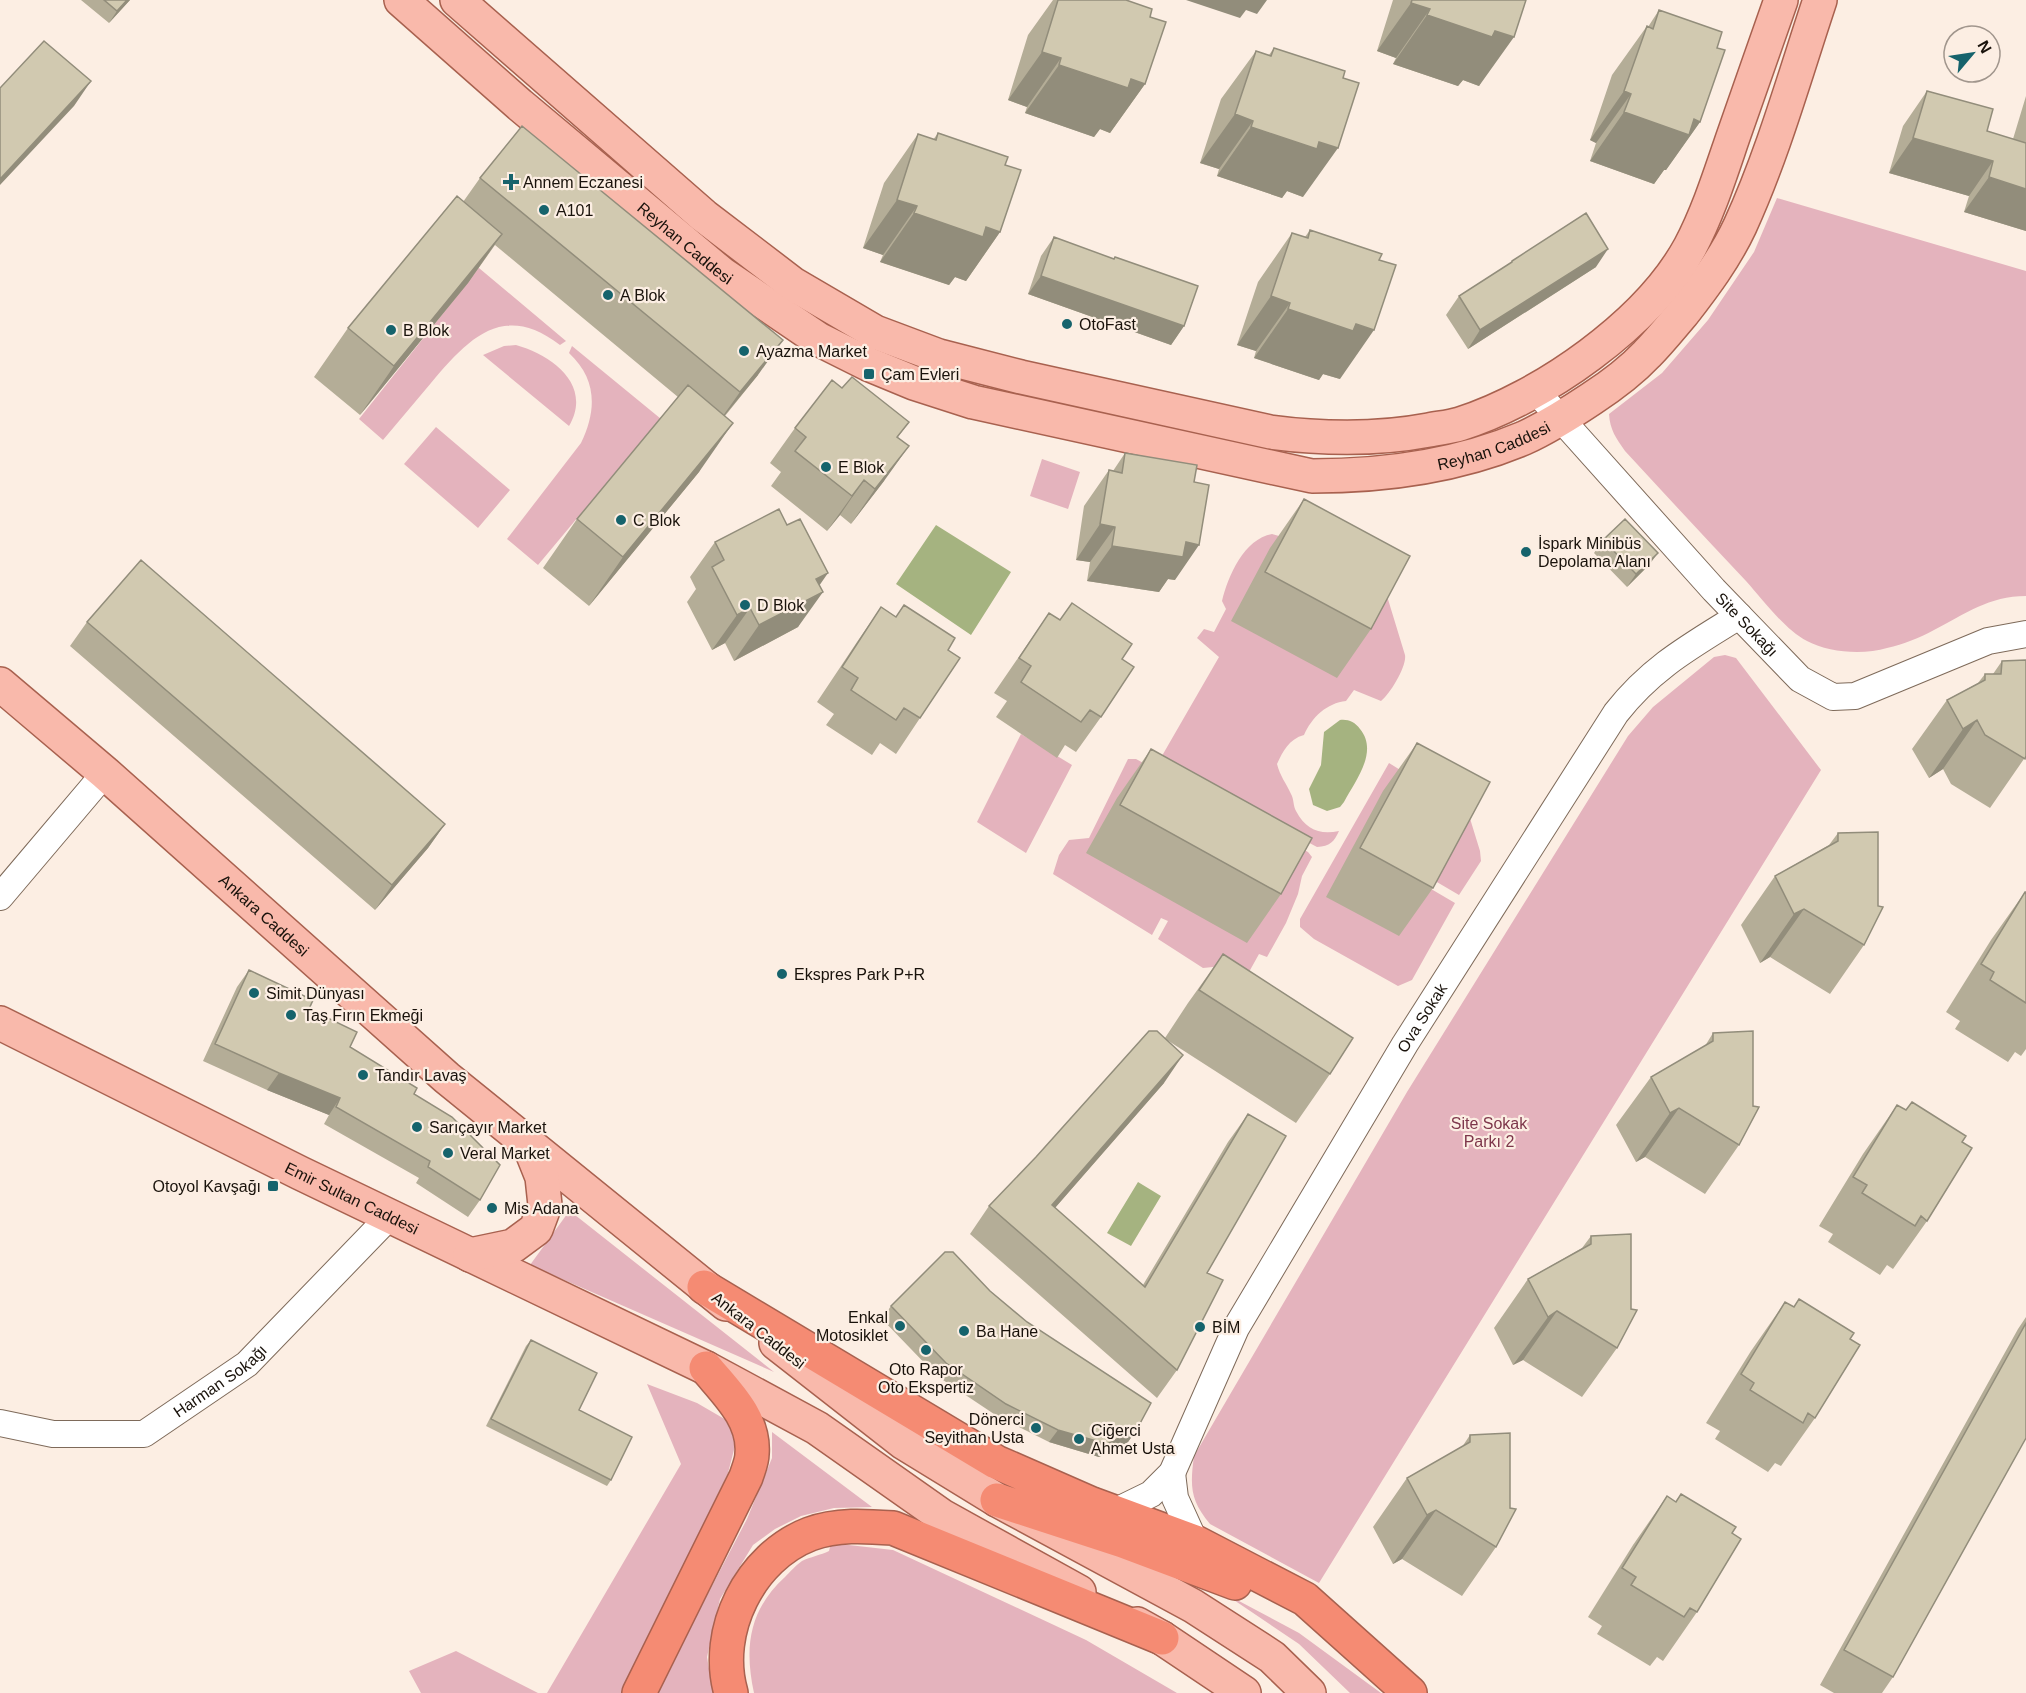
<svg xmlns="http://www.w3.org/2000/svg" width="2026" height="1693" font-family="Arial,sans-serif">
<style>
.green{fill:#e4b3bd}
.water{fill:#a5b380}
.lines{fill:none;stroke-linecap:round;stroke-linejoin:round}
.minor-casing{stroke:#7e6a5a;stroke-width:28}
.major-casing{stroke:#a8614f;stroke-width:36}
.highway-casing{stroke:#a8614f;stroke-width:36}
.minor{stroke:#fff;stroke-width:26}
.major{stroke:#f9b9ab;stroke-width:33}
.highway{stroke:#f58b73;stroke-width:33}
.wall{fill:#b4ad97}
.shaded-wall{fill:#928d7b}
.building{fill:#d1c9b0;stroke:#928d7b;stroke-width:1.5}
.poi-dot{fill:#16636c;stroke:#fceee3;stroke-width:2}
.labels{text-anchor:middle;stroke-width:4.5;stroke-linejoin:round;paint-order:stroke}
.poi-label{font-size:16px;fill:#19120b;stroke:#fceee3;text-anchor:start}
.street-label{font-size:16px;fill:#19120b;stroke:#fceee3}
.park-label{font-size:16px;fill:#7e374b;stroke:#fceee3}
</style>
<rect width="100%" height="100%" fill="#fceee3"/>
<path class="green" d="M1777,198l249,73v325c-37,0 -61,18 -92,34 -15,8 -30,14 -47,18 -23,7 -58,5 -80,-7 -22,-11 -44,-41 -61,-60 -41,-43 -81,-87 -121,-130 -9,-13 -15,-21 -16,-37l53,-41 46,-53 46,-68z
M467,258l99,83 -6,4c-57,-44 -92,-6 -129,38 -16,19 -32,38 -48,57l-24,-21 109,-137z
M516,345c36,10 77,40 53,81l-86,-71 21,-9z
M572,346l133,109 -6,6 -44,-36 -117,140 -31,-26 74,-96c16,-33 16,-64 -12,-90z
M436,427l74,63 -32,38 -74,-64z
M1042,459l38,13 -12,37 -38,-13z
M1272,534l94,27 21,35 18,59c2,11 -15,39 -24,46l-27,-11 -8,11c-19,2 -34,16 -42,34 -15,4 -21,16 -27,29 3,12 9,19 14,30 3,5 2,12 5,17 10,19 24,24 43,20 -5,11 -9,15 -22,16l-151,-80 -7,-6 60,-104 -22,-19 7,-9 10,3 12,-23 -4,-8c6,-25 22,-62 50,-67z
M1725,655l11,3 85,112 -502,813 -109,-59c-20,-24 -20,-38 -16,-68l213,-364 221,-356 25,-29 61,-50z
M1021,734l51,31 -46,88 -49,-31z
M1128,759h8l172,93 4,5 -10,19 -4,18 -12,29 -19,34 -8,-3 -15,27 -21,-15 -20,2 -45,-29 10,-18 -7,-3 -9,17 -99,-61 6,-19 10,-15 20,-2z
M1389,763l79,49 12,39 1,10 -22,34 -29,-17 -4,8 29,17 -43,77 -14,6 -84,-47 -14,-12v-8z
M570,1210v1l204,161 -244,-107z
M647,1384l50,19 31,18 8,21 -8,31 -104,220h-77l134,-229z
M772,1432l100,75 -38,1 -33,8 -26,13 -22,16 -33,54 -13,58 6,36h-57l91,-174 25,-61z
M831,1543l62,7 193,90 91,53h-423c-10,-46 -5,-83 31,-116 5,-5 11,-12 17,-16 8,-4 19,-6 27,-10z
M1222,1592l77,41 82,60h-31l-51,-49z
M456,1651l82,42h-117l-12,-22z"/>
<path class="water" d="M936,525l75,47 -40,63 -75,-51z
M1340,720c8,-1 15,2 20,9 19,23 -5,52 -16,73l-4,5 -13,4 -14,-6 -4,-16 12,-24 3,-33z
M1138,1182l23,14 -30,50 -24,-13z"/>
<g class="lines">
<defs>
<g id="minor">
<path id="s1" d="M1535,390l179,200 86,89 33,18 22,-1 133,-55 38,-7"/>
<path d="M0,897l105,-124"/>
<path id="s2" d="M0,1423l53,11h91l103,-70 143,-148"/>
<path d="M1172,1473l3,25 20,44"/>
<path id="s3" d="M1114,1512l37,-18 21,-21 64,-145 169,-284 211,-331c36,-46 75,-67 123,-97"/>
</g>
<g id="major">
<path id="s4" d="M401,0l119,105 202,169 96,65 50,25 46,19 59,19 339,74c71,0 146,-10 212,-38 24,-11 46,-25 67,-39 20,-13 40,-28 56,-45 13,-13 24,-27 36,-41 21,-27 42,-55 57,-87 33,-72 55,-151 80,-226"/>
<path d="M457,0l247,216 89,68 82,48 64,24 82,21 249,55c53,7 106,8 159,-2 10,-2 21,-3 31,-6 82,-26 188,-100 230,-177 18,-34 30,-72 43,-110 16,-46 32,-91 48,-137"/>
<path id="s5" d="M0,684l105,89 342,305 279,226"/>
<path id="s6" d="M0,1023l300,150 406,195 111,60 125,88 137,76"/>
<path d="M470,1255l43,-9 23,-17 9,-24 -3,-28 -12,-30"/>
<path d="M776,1343l128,100 93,57 196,106 79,51 37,36"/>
<path d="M1137,1624l25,14 82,55"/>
</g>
<path id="highway" d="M704,1287l292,175 96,42 103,38 110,57 105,94
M997,1500l126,41 112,42
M639,1693l107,-216c2,-7 6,-15 6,-23 3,-35 -25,-61 -46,-86
M731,1693c-18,-62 19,-136 79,-159 27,-10 55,-8 83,-6l269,110"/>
</defs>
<use href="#minor" class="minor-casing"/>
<use href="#major" class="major-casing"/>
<use href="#highway" class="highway-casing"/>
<use href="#minor" class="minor"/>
<use href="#major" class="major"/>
<use href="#highway" class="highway"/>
</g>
<path class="wall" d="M81,0h49l-21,23z
M1053,0h73l24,17 -5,67 -35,49 -10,-4 -6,8 -69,-24 2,-6 -19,-7 20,-65z
M1393,0h133l-47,86 -16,-6 -5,6 -65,-22 3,-6 -19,-7z
M1659,10l58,38 -17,74 -34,48h-2l-10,14 -64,-23 6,-18 -6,-3 22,-65 35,-49 1,1z
M1274,48l29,149 -16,-6 -5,7 -65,-22 2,-7 -19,-6 21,-64 35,-48 13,4z
M1927,91l60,40 26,8 13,-43v135l-62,-19 5,-16 -80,-23 14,-47z
M938,133l67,32 -5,67 -34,49 -11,-4 -6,8 -69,-23 3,-7 -20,-7 21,-65 34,-49 15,6z
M480,178l278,197 -33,41 -26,56 -110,134 -46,-38 34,-49 101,-122 -183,-152 -27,38 -108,132 -46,-38 34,-49 115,-126z
M1310,230l30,149 -17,-5 -4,6 -65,-22 2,-7 -19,-6 21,-63 34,-49 13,4z
M1054,237l130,89 -13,19 -143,-51 13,-38z
M1512,261l84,6 -128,82 -22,-34 13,-19 50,-32z
M842,388l67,34 -11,15 -14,44 -33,43 -11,-9 -13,16 -56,-45 10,-14 -11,-9 25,-35z
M1125,453l50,127 -7,-1 -9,13 -72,-11 3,-19 -14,-2 8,-54 25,-36 4,1z
M1304,499l67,130 -34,49 -106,-57 39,-73z
M787,525l32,60 -21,42 -64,34 -9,-18 -13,7 -25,-48 9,-13 -6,-12 25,-35z
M1603,540l46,25 -22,22 -33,-34z
M1072,603l50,56 -21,58 -25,35 -11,-7 -8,13 -61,-41 11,-16 -13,-8 55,-80 11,7z
M904,605l44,45 -28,68 -24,36 -16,-11 -8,12 -46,-30 8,-11 -17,-12 40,-60 24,-35 15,10z
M87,622l358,202 -17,24 -53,62 -305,-264z
M2002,661l24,95 -36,52 -39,-24 -8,-15 -14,9 -17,-29 35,-49 31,-17 7,-9h8z
M1417,743l16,145 -34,48 -73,-39 57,-106z
M1151,749l130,145 -34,49 -161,-90 31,-55z
M1838,833l26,112 -34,49 -60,-37 -10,6 -19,-38 34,-49 54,-31z
M2025,892h1v157l-5,7 -6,-4 -7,10 -53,-33 5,-8 -14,-9 45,-72z
M1223,954l107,120 -34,49 -129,-83 -3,43 -109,125 88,77 85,-143 20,-28 -41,159 -30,97 -20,28 -187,-164 19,-28 176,-168 23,-35z
M249,970l60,39 41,38 64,47 66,106 -12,17 -52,-34 3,-5 -95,-54 5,-9 -62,-25 -64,-29 34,-74z
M1713,1033l26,112 -34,49 -60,-37 -9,5 -20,-37 35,-48 54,-31z
M1897,1105l65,37 -35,79 -34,48 -6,-4 -7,10 -52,-33 5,-8 -14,-8 44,-72z
M1591,1236l40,73 -14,39 -35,49 -59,-37 -10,5 -19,-37 34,-49 54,-31z
M990,1291l147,138 -9,13 -29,15 -50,-15 -52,-26 -60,-40 -55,-57 9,-13z
M1799,1299l51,40 -35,79 -34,48 -6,-3 -7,9 -53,-33 5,-8 -14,-8 45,-72 34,-49 9,5z
M2026,1317v121l-133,239 -11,16h-48l-14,-8 198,-356z
M531,1340l48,70 32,70 -4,6 -121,-60 40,-80z
M1470,1435l26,112 -34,49 -60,-37 -9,5 -20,-37 34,-49 55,-31z
M1681,1494l51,39 -35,79 -34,49 -6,-4 -7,9 -53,-32 5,-8 -14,-9 45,-72 34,-49 8,6z"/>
<path class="shaded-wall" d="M127,0h3l-21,23 8,-12z
M1186,0h81l-10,14 -11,-4 -6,8z
M1411,3l19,6 -34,49 -19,-7z
M1427,15l68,16 19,6 -35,49 -16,-6 -5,6 -65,-22z
M1042,52l19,6 -34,49 -19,-7z
M1059,65l72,14 14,5 -35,49 -10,-4 -6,8 -69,-24z
M91,81l-17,25 -74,79v-6z
M1624,91l7,3 -35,49 -6,-3z
M1624,112l70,7 6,3 -34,48h-2l-10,14 -64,-23z
M1235,114l18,7 -34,48 -19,-6z
M1251,127l68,15 19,6 -35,49 -16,-6 -5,7 -65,-22z
M1913,138l80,23 -24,35 -80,-23z
M1989,177l37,12v42l-62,-19z
M897,200l20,6 -34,49 -20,-7z
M914,213l72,14 14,5 -34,49 -11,-4 -6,8 -69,-23z
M502,234l-34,49 -108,132 34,-49z
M1608,249l-12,18 -128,82 12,-19z
M1041,276l143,50 -13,19 -143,-51z
M1271,296l19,7 -34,48 -19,-6z
M1288,309l68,15 18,6 -34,49 -17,-5 -4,6 -65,-22z
M783,340l-25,35 -43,52 25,-35z
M733,423l-34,49 -110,134 34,-49z
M909,446l-25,35 -33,43 24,-35z
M864,480l-24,35 -13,16 25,-35z
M1100,524l15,3 -25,35 -14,-2z
M1186,542l13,3 -24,35 -7,-1 -9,13 -72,-11 25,-35z
M1658,553l-9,12 -22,22 9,-13z
M828,573l-18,26 13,-7 -25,35 -64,34 25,-36 57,-46z
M750,608l-25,35 -13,7 25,-35z
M1977,720l-34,49 -14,9 34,-49z
M445,824l-17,24 -53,62 17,-25z
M1804,909l-34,48 -10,6 34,-49z
M1183,1055l-19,28 -131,150 19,-28z
M279,1073l61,25 -11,17 -62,-25z
M1679,1108l-34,49 -9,5 34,-49z
M1557,1311l-34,49 -10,5 35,-48z
M1137,1429l-9,13 -29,15 -50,-15 9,-12z
M1436,1510l-34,49 -9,5 34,-49z"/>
<path class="building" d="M104,0h23l-10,11z
M1058,0h68l26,9 -2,8 16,5 -21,62 -14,-5 -3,9 -69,-23 2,-7 -19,-6z
M1412,0h114l-12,37 -19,-6 -3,6 -65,-22 3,-6 -19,-6z
M1659,10l63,22 -5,16 8,2 -25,72 -6,-3 -5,16 -65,-23 7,-18 -7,-3 23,-65 6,3z
M44,41l47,40 -91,98v-91z
M1274,48l71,23 -2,7 16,5 -21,65 -19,-6 -2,7 -66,-22 2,-6 -18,-7 21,-63 15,5z
M1927,91l66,18 -6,22 39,12v46l-37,-12 4,-16 -80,-23z
M522,126l261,214 -43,52 -260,-214z
M938,133l70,24 -3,8 16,5 -21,62 -14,-5 -3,10 -69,-24 3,-7 -20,-6 21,-66 18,6z
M457,196l45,38 -108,132 -46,-38z
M1586,213l22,36 -128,81 -21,-34 53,-34v-1z
M1310,230l72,24 -3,6 17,5 -22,65 -18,-6 -3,7 -65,-22 2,-6 -19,-7 21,-63 16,5z
M1054,237l60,22 1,-2 83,29 -14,40 -143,-50z
M852,377l57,45 -12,15 12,9 -34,43 -11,-9 -12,16 -57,-45 11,-14 -11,-9 37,-48 10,8z
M688,385l45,38 -110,134 -46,-38z
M1125,453l72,12 -3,17 15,3 -10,60 -13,-3 -3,15 -71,-11 3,-19 -15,-3 9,-54 13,3z
M1304,499l106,57 -39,73 -106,-57z
M779,509l8,16 13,-6 28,54 -12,6 7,13 -64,33 -9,-17 -13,7 -25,-48 12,-7 -9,-18z
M1625,519l33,34 -22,21 -33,-34z
M141,560l304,264 -53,61 -305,-263z
M1072,603l60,41 -10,15 12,8 -33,50 -11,-7 -9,12 -60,-40 10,-16 -12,-8 30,-45 11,7z
M904,605l51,33 -7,12 12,8 -40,60 -16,-10 -8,12 -45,-30 7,-12 -16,-11 39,-60 15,10z
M2026,660v96l-1,3 -40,-24 -8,-15 -14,9 -16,-29 38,-20v-6h16l1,-13z
M1417,743l73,39 -57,106 -73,-40z
M1151,749l161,89 -31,56 -161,-89z
M1878,832v74l5,1 -19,38 -60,-36 -10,5 -19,-38 63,-35v-8z
M2025,892h1v111l-36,-23 4,-8 -13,-8z
M1223,954l130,84 -23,36 -131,-84z
M249,970l64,30 -4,9 48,23 -7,15 67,41 -3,6 38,23 48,48 -20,35 -52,-33 2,-6 -94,-54 4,-9 -61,-25 -64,-29z
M1149,1031h8l26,24 -131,150 93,82 103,-173 38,22 -79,137 16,7 -46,90 -188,-164 47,-49z
M1753,1031v75l6,1 -20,38 -60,-37 -9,5 -19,-36 62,-36v-8z
M1912,1102l54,34 -4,6 10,6 -45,73 -6,-5 -6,10 -53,-33 5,-8 -14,-8 44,-72 9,5z
M1631,1234v75l6,1 -20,38 -60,-37 -9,6 -20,-38 63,-35v-8z
M945,1252h8l37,39 37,31 124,81 -14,26 -30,15 -49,-14 -52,-26 -60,-41 -55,-57z
M1799,1299l55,34 -4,6 10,6 -45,73 -7,-5 -5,10 -53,-33 4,-7 -13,-9 44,-72 9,5z
M2026,1323v115l-133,239 -49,-27z
M531,1340l66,33 -18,37 53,27 -21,43 -120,-61z
M1510,1433v75l6,1 -20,38 -60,-37 -9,5 -20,-37 63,-36v-7z
M1681,1494l55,33 -4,6 9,6 -44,73 -7,-4 -6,9 -53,-32 5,-8 -14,-9 45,-72 9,6z"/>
<g class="poi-dot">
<path d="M508 173h6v6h6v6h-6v6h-6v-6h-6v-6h6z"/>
<circle cx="544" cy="210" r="6"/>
<circle cx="608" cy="295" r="6"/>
<circle cx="1067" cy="324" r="6"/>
<circle cx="391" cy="330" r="6"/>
<circle cx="744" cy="351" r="6"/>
<rect x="863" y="368" width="12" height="12" rx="3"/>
<circle cx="826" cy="467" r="6"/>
<circle cx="621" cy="520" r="6"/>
<circle cx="1526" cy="552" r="6"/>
<circle cx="745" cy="605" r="6"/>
<circle cx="782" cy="974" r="6"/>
<circle cx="254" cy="993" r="6"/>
<circle cx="291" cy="1015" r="6"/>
<circle cx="363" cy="1075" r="6"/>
<circle cx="417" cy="1127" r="6"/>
<circle cx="448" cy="1153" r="6"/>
<rect x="267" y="1180" width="12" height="12" rx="3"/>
<circle cx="492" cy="1208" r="6"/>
<circle cx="900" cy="1326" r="6"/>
<circle cx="1200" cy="1327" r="6"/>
<circle cx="964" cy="1331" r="6"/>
<circle cx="926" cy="1350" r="6"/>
<circle cx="1036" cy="1428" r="6"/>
<circle cx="1079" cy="1439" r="6"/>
</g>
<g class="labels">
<g class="poi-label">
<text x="523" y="188">Annem Eczanesi</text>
<text x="556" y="216">A101</text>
<text x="620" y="301">A Blok</text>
<text x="1079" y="330">OtoFast</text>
<text x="403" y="336">B Blok</text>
<text x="756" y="357">Ayazma Market</text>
<text x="881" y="380">Çam Evleri</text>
<text x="838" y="473">E Blok</text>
<text x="633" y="526">C Blok</text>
<text x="1538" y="549">İspark Minibüs<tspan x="1538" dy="18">Depolama Alanı</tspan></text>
<text x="757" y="611">D Blok</text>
<text x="794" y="980">Ekspres Park P+R</text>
<text x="266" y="999">Simit Dünyası</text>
<text x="303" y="1021">Taş Fırın Ekmeği</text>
<text x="375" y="1081">Tandır Lavaş</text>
<text x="429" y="1133">Sarıçayır Market</text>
<text x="460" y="1159">Veral Market</text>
<text x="261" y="1192" text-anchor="end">Otoyol Kavşağı</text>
<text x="504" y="1214">Mis Adana</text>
<text x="888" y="1323" text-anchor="end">Enkal<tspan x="888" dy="18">Motosiklet</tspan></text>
<text x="1212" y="1333">BİM</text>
<text x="976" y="1337">Ba Hane</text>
<text x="926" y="1375" text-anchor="middle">Oto Rapor<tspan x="926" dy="18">Oto Ekspertiz</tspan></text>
<text x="1024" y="1425" text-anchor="end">Dönerci<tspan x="1024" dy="18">Seyithan Usta</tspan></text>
<text x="1091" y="1436">Ciğerci<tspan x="1091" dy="18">Ahmet Usta</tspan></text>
</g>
<g class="street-label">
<text dy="6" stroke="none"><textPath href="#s4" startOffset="374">Reyhan Caddesi</textPath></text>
<text dy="6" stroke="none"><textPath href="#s4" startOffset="1238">Reyhan Caddesi</textPath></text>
<text dy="6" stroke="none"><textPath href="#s1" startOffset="316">Site Sokağı</textPath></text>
<text dy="6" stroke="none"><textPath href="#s5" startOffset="351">Ankara Caddesi</textPath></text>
<text dy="6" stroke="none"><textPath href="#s3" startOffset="591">Ova Sokak</textPath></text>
<text dy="6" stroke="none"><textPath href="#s6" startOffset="393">Emir Sultan Caddesi</textPath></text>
<text transform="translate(759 1330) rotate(38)" y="6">Ankara Caddesi</text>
<text dy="6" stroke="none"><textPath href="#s2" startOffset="238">Harman Sokağı</textPath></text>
</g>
<g class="park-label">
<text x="1489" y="1129">Site Sokak<tspan x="1489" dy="18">Parkı 2</tspan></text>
</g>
</g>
<g transform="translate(1972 54) rotate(61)"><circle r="28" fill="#fceee3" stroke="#a1968d" stroke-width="1.5"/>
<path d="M0-4.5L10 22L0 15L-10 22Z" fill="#16636c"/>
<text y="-9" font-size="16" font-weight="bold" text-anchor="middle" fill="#19120b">N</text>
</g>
</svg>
